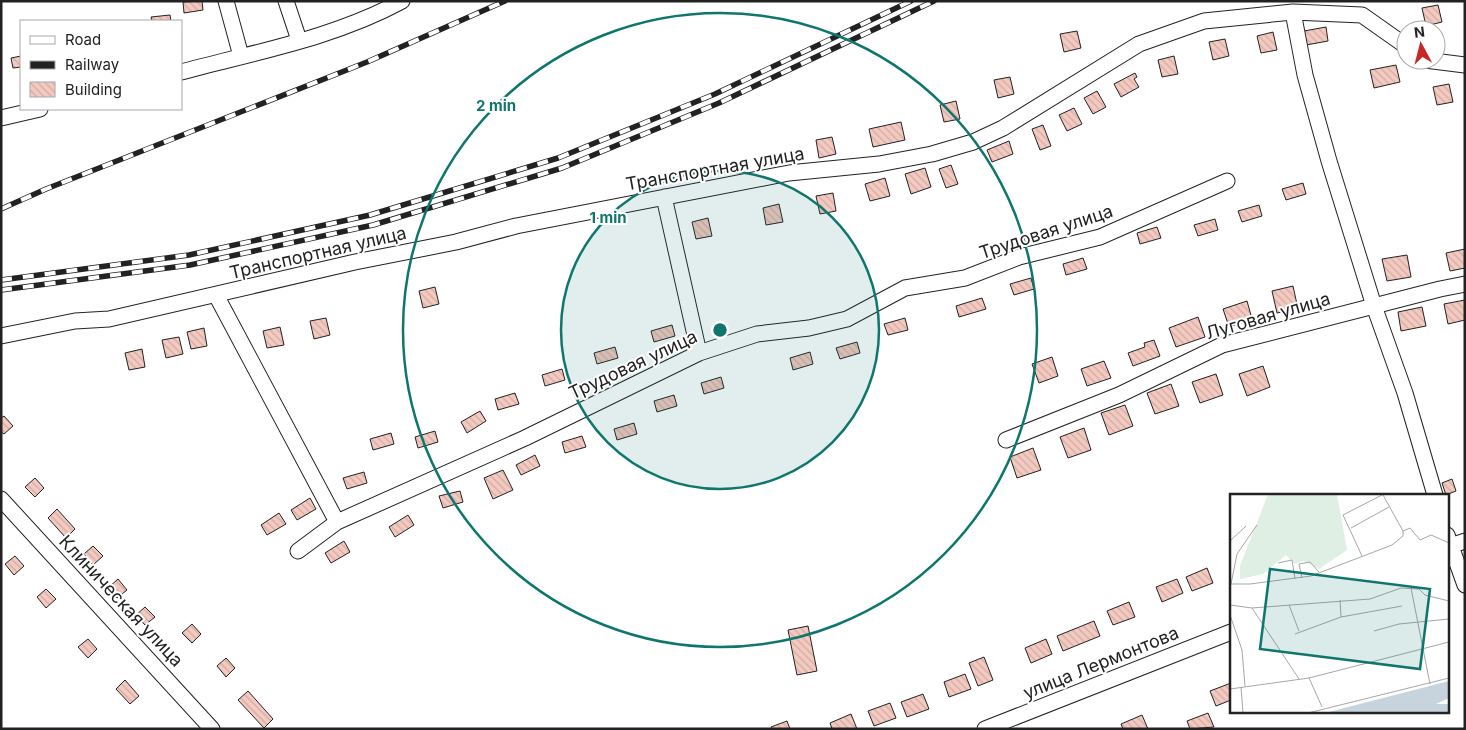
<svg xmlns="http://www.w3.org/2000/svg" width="1466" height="730" font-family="Inter,sans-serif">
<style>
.building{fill:url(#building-back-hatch);stroke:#222}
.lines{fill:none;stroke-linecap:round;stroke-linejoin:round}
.minor-casing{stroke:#222;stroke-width:17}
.minor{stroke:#fff;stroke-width:15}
.rail-casing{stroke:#222;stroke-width:5.5}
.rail{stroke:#fff;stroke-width:4;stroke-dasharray:11;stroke-linecap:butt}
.ring{fill:none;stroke:#0f766e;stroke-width:2.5}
.labels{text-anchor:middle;stroke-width:4;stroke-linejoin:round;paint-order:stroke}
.street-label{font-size:18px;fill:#222;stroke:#fff}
.inset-road{fill:none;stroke:#a7a7a7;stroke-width:1}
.view{fill:#0f766e;fill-opacity:0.15;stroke:#0f766e;stroke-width:2.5}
.inset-edge{fill:none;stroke:#222;stroke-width:2.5}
.centre{fill:#0f766e;stroke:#fff;stroke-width:2.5}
.ring-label{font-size:15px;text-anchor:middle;font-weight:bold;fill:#0f766e;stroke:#fff;stroke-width:4;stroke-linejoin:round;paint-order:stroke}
</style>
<defs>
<pattern id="building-back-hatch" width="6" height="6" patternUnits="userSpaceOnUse" patternTransform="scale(1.25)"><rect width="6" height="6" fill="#f3c9c0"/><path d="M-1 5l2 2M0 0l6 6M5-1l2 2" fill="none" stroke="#d0aca5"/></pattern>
</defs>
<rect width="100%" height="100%" fill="#fff"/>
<path class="building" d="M202,1l1,9 -19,3 -1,-11z
M1438,5l4,17 -16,4 -4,-18z
M170,15l1,6h-19l-1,-4z
M1326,27l2,14 -22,4 -2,-14z
M1077,31l4,17 -17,4 -4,-18z
M1273,32l4,18 -16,3 -4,-17z
M1225,39l4,17 -16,4 -4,-18z
M21,56v11l-8,1 -2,-10z
M1174,56l4,18 -16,3 -4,-17z
M1396,65l4,17 -26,6 -4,-18z
M1135,73l2,4 -3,2 5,8 -18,10 -7,-13z
M1010,77l4,17 -16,4 -4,-18z
M1449,84l4,18 -16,3 -4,-18z
M1097,91l9,16 -13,7 -9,-16z
M956,101l4,18 -16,3 -4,-17z
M1074,108l8,16 -15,7 -8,-16z
M901,122l4,18 -32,7 -4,-18z
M1043,125l8,21 -11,4 -8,-21z
M832,137l4,17 -17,4 -3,-18z
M1009,141l4,13 -21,8 -5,-12z
M951,165l7,19 -12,4 -7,-19z
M925,168l6,19 -20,7 -6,-20z
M885,178l5,18 -20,5 -5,-17z
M1303,183l3,11 -20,6 -4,-11z
M833,193l3,18 -16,3 -4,-18z
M779,204l4,18 -17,3 -3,-17z
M1259,205l3,11 -20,6 -4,-11z
M708,218l4,18 -16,3 -4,-17z
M1215,219l3,11 -20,6 -4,-11z
M1157,227l4,11 -21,6 -3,-11z
M1465,249v19l-15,3 -4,-18z
M1407,255l4,22 -24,4 -5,-22z
M1083,258l4,11 -21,6 -3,-11z
M1031,278l3,11 -20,6 -4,-11z
M1293,286l5,23 -21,4 -5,-22z
M435,287l4,17 -16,4 -4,-17z
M982,298l4,11 -27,8 -3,-11z
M1465,300v20l-17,4 -4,-20z
M1247,301l5,18 -23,8 -6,-18z
M1422,307l4,19 -25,5 -3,-19z
M1198,317l7,20 -29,10 -7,-19z
M326,318l4,17 -16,4 -4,-18z
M905,318l3,12 -20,5 -4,-11z
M672,325l3,11 -21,6 -3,-11z
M280,327l4,18 -17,3 -4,-17z
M204,328l3,18 -16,3 -4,-17z
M179,337l4,17 -17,4 -4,-18z
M1154,340l6,16 -27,10 -5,-13 17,-6 -1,-4z
M857,342l3,11 -20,6 -4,-11z
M615,347l3,11 -21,6 -3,-11z
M142,349l3,18 -16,3 -4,-17z
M810,352l3,12 -20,6 -3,-12z
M1052,357l6,19 -19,7 -7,-19z
M1104,361l7,17 -24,8 -6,-17z
M1263,366l7,21 -23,9 -8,-22z
M562,369l3,11 -20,6 -3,-11z
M1216,374l7,21 -23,8 -8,-21z
M721,377l3,11 -20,6 -3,-11z
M1171,384l8,22 -24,8 -8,-21z
M515,393l4,11 -21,6 -3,-11z
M674,395l3,11 -20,6 -3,-11z
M1125,405l8,21 -24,9 -8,-22z
M480,411l6,10 -19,12 -6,-11z
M4,416l9,10 -9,8 -3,-2v-14z
M634,423l3,11 -20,6 -3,-11z
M1084,428l7,22 -23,8 -8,-21z
M435,431l3,11 -20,6 -3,-11z
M391,433l3,11 -21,6 -3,-11z
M582,436l4,11 -21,6 -3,-11z
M1033,448l8,22 -24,8 -7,-21z
M535,455l5,11 -19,9 -5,-10z
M503,470l10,20 -20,9 -9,-21z
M364,472l3,11 -20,6 -4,-11z
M35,478l9,10 -9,9 -10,-10z
M1452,479l4,12 -10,4 -4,-12z
M460,491l3,11 -20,6 -4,-12z
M310,498l6,11 -19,11 -6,-10z
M57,509l18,20 -9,9 -18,-20z
M279,513l7,11 -19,11 -6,-10z
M408,515l6,10 -19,12 -6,-10z
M344,541l6,11 -19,11 -6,-10z
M93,546l10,10 -10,9 -9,-11z
M15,556l9,10 -10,9 -9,-11z
M1207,568l6,15 -21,8 -6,-14z
M118,579l9,11 -10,8 -9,-10z
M1177,579l6,14 -21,9 -6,-15z
M46,589l10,10 -10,9 -9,-11z
M1129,602l6,15 -22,8 -6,-14z
M145,607l10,10 -10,8 -9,-10z
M1094,621l6,15 -37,15 -6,-15z
M192,624l9,10 -9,9 -10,-10z
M808,626l9,45 -20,4 -9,-45z
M88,639l9,10 -9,9 -10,-11z
M1046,639l6,15 -21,9 -6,-15z
M984,657l9,23 -15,6 -9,-23z
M226,658l9,10 -9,9 -9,-11z
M965,674l6,15 -22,8 -5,-15z
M125,680l14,16 -9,8 -14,-15z
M1231,683v17l-15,6 -6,-15z
M248,691l25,28 -9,9 -26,-28z
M923,694l6,15 -22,8 -6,-15z
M890,703l6,15 -22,8 -6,-15z
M1208,713l6,14 -24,2 -3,-8z
M851,714l6,15h-25l-2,-6z
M1142,715l6,14h-25l-2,-5z
M787,721l3,8h-18l-1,-2z"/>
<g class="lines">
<defs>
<path id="minor" d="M226,1l15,55
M286,1l13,39
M1293,12l12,63 24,86 45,145 31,87 30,102
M1425,60l40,5
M181,72c74,-20 153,-34 221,-71
M1,118l39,-9
M664,197l35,156
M216,295l121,227
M1,336l74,-15 34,-2 246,-57 101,-20 60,-16 273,-53 90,-9 53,-10 41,-12 30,-14 136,-84 65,-23 89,-9 69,3 44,31
M1006,440l113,-45 103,-50 218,-56 25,-5
M1,499l211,230
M1447,535l18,50
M1447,547l18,-6
M298,551l39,-29 188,-84 174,-85 58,-19 52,-6 38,-9 58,-31 60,-10 54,-21 81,-20 127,-56
M985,729l246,-97"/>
</defs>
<use href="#minor" class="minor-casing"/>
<use href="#minor" class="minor"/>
<defs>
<path id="rail" d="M1,209l45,-20 321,-127 138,-61
M1,280l188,-25 181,-40 188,-57 157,-64 196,-93
M1,290l189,-25 183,-40 189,-57 157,-65 215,-102"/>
</defs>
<use href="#rail" class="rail-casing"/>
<use href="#rail" class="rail"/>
</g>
<circle cx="720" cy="330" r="159" fill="#0f766e" fill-opacity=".12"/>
<g class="ring">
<circle cx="720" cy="330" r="159"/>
<circle cx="720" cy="330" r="317"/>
</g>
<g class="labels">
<g class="street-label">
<text transform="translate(715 169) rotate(-10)" y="6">Транспортная улица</text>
<text transform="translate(1046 232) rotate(-18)" y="6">Трудовая улица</text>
<text transform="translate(318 253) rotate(-13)" y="6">Транспортная улица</text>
<text transform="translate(1268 316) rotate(-16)" y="6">Луговая улица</text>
<text transform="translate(633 365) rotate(-25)" y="6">Трудовая улица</text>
<text transform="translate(121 601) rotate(47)" y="6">Клиническая улица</text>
<text transform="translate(1101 663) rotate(-22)" y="6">улица Лермонтова</text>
</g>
</g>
<g transform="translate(1230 494)">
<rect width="219" height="219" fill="#fff"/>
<path d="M38,0h69l10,56 -28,19 -16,-8 -9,3 -8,-9 -23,19 -23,5v-13z" fill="#e0efe3"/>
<path d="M219,187v17l-13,6h13v9h-124z" fill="#c7d3dd"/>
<path class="inset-road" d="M153,1l20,36M121,34l38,-21M173,37l7,-3 10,12 11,-5 18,8M0,47l16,-15M132,62l-19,-41 39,-20M48,69l14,-3 3,19M72,84l-3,-14 11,-2 9,10M0,90h20l61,-8 81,-31 11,-9v-5M1,90l6,-30 20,-29M181,94l19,96M110,106l1,17M0,111l22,3M59,111l10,26M22,114l118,-9 31,-11 18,1 6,6 24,6M22,114l47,71M0,121l12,35 3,36M144,137l25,-7 50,-5M65,140l46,-17 61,-11M79,184l13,29M11,193l2,26M0,195l79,-11 140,-36M78,219l141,-35"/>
<path class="view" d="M40,75l160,20 -10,80 -160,-20z"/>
<rect width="219" height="219" class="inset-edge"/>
</g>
<circle cx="720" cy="330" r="8" class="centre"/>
<g class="ring-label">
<text x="496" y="111">2 min</text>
<text x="608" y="223">1 min</text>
</g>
<rect width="1466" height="730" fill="none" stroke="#222222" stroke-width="5"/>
<rect x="20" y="20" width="162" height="90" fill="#ffffff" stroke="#a7a7a7"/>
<rect x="30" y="36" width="25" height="8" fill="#ffffff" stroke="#a7a7a7"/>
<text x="65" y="45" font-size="15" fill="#222222">Road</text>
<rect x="30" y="61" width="25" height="8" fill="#222222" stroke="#a7a7a7"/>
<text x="65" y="70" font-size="15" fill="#222222">Railway</text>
<rect x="30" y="82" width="25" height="15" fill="url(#building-back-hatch)" stroke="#a7a7a7"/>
<text x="65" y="95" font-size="15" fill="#222222">Building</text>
<g transform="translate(1421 45) rotate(353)"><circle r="24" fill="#ffffff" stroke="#a7a7a7"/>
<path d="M0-4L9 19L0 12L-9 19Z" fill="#c62828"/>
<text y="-8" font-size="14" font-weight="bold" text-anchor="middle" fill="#222222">N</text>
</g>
</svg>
